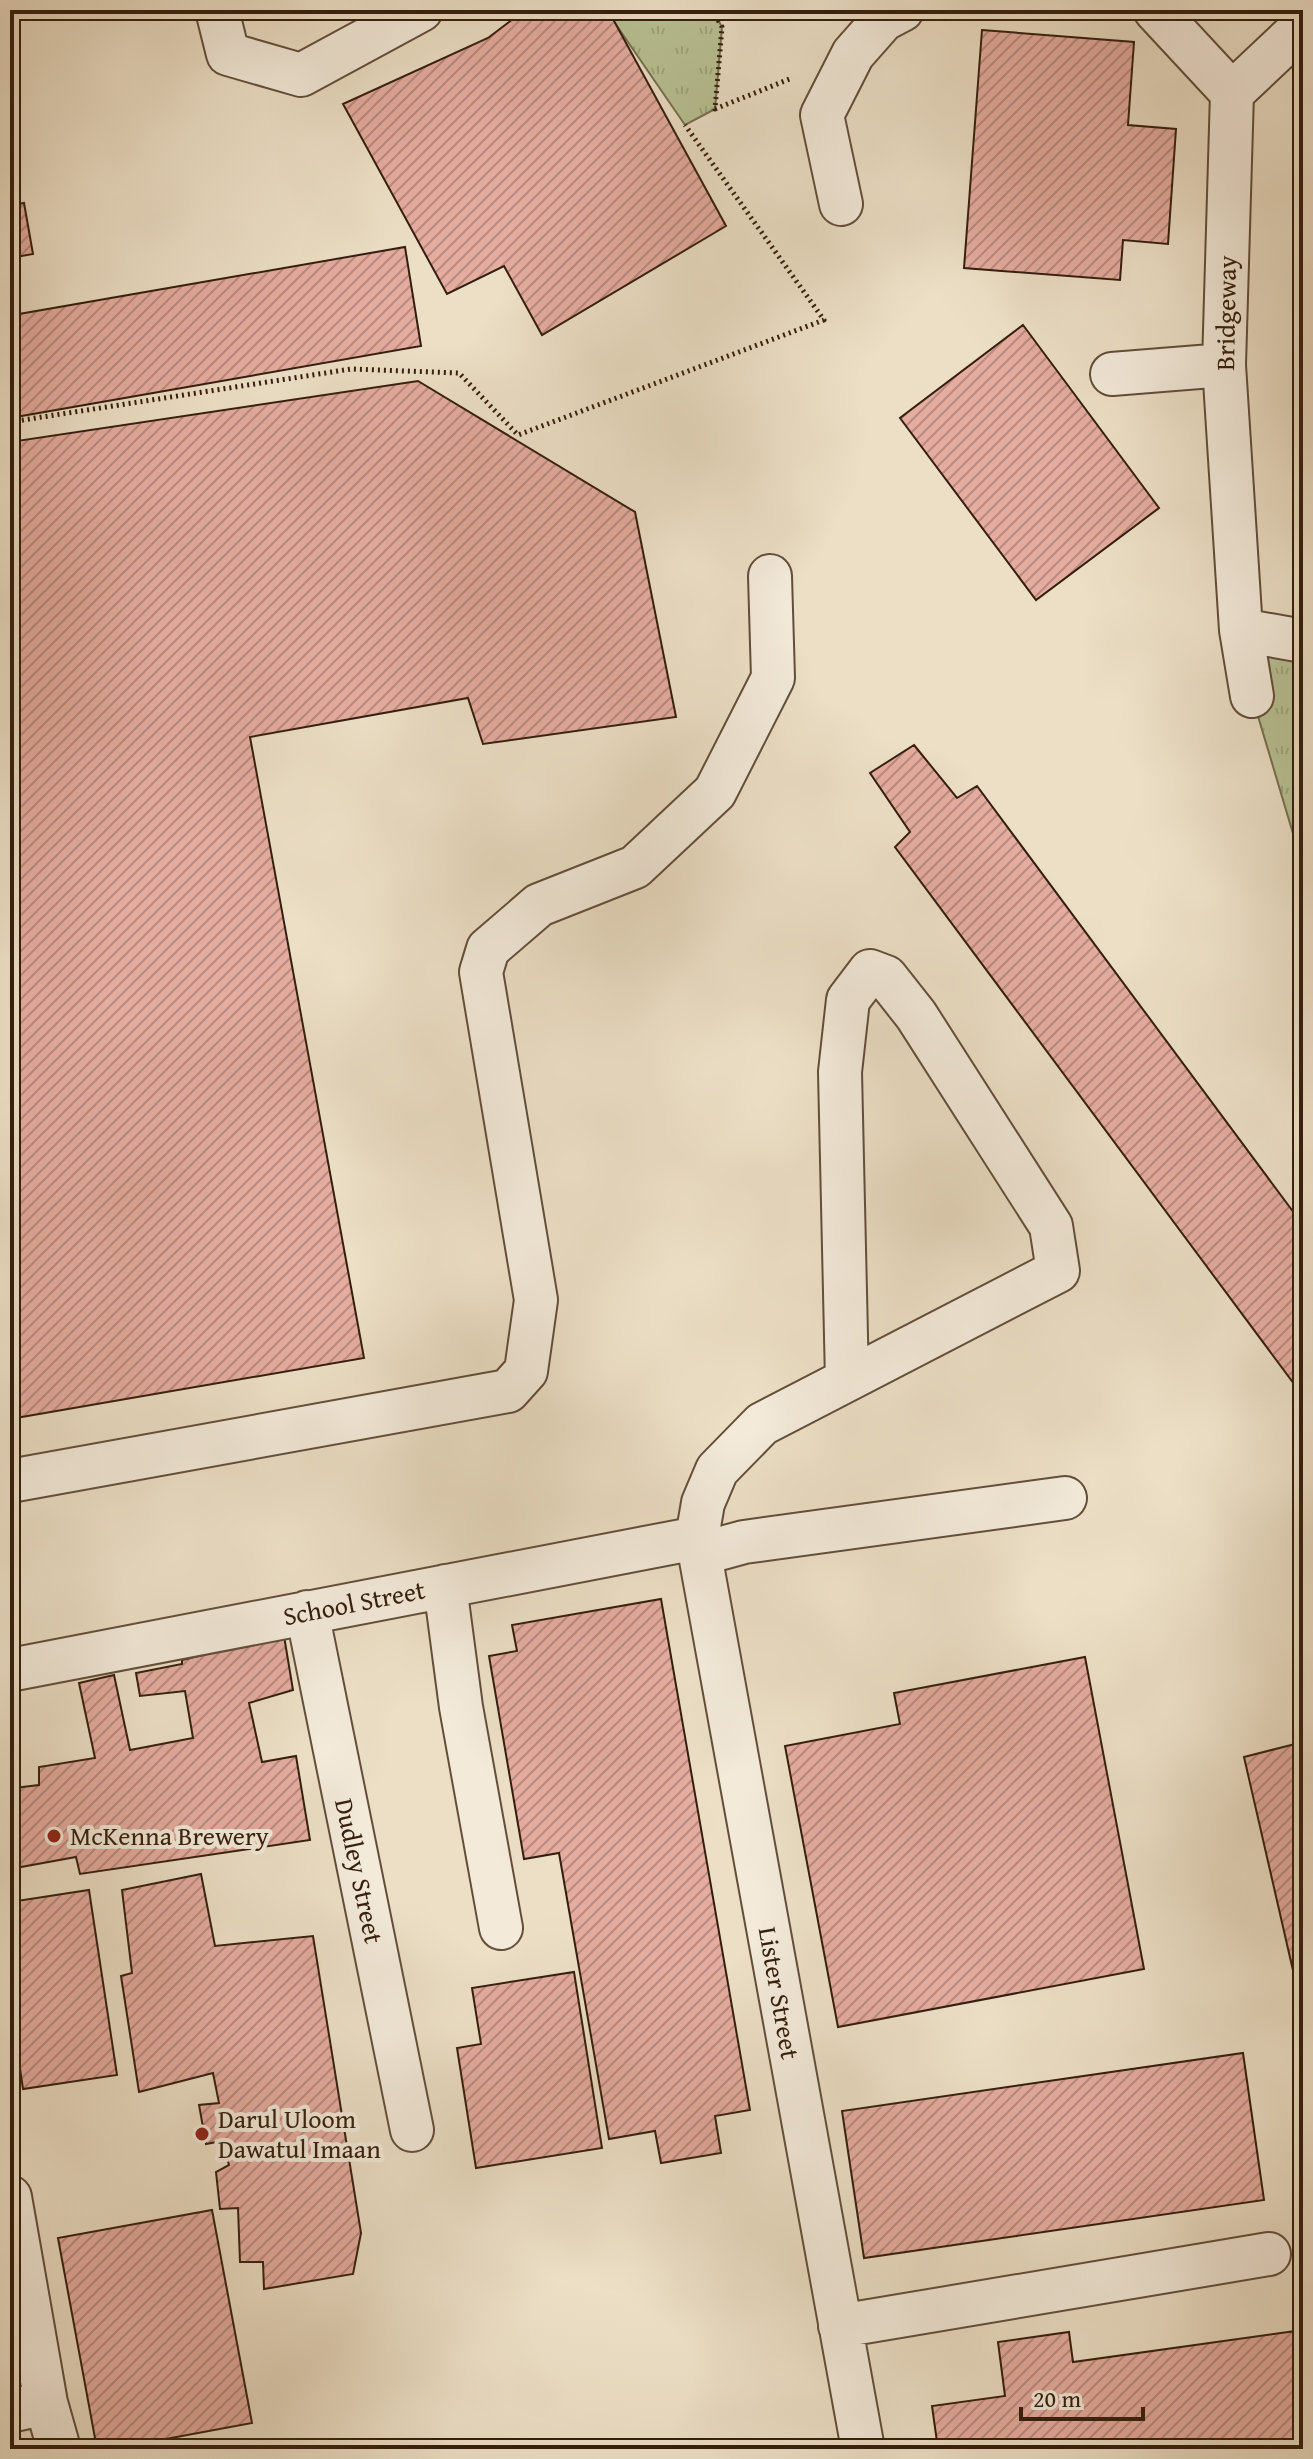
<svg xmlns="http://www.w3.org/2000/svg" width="1313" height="2459" font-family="'Gentium Book Plus',serif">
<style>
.grass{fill:url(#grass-tufts);stroke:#767050;stroke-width:2}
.building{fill:url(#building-hatch);stroke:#341e0d;stroke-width:2}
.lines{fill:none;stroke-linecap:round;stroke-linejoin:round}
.minor-casing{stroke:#624e3b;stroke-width:46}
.path{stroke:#341e0d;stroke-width:5;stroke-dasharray:2 4;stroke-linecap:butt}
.minor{stroke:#f3eada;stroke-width:42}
.poi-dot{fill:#8f2418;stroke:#f3eada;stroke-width:3}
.labels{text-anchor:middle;stroke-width:8;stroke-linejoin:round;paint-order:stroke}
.street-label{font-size:26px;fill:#341e0d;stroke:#f3eada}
.poi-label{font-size:26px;fill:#341e0d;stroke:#f3eada;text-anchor:start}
</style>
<defs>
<pattern id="grass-tufts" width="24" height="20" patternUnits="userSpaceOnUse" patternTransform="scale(2)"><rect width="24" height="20" fill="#b8c194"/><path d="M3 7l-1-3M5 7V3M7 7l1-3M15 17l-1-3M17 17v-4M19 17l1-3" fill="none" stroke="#9fa57e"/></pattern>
<pattern id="building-hatch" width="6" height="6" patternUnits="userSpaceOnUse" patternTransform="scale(2)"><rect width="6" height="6" fill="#e5aca0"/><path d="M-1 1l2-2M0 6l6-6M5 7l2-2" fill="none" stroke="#ba8b81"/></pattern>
</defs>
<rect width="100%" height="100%" fill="#ecdfc6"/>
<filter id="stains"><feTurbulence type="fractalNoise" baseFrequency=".0025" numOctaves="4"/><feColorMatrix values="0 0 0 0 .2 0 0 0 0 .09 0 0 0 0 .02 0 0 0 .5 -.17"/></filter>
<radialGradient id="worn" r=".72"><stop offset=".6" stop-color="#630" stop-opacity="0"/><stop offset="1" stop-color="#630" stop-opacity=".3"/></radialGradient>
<path class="grass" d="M606,10h106l10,17 -7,82 -30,16z
M1241,630l62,11v226l-51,-171z"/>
<path class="building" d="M525,10h83l118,216 -184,109 -38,-69 -57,28 -104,-190 145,-66z
M982,30l152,12 -6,83 48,4 -8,115 -45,-4 -3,40 -156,-12z
M24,203l9,51 -23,4v-53z
M405,247l16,99 -411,72v-120l3,17z
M1023,325l136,183 -123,92 -136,-182z
M418,381l217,131 41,205 -193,27 -15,-46 -218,39 114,621 -354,61v-977z
M914,745l43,53 20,-12 326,439v171l-408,-549 15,-15 -40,-59z
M661,1599l89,511 -35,6 6,37 -60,10 -6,-32 -46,8 -50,-286 -35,6 -35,-203 28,-5 -5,-26z
M284,1636l9,54 -44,13 13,59 34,-6 14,84 -230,34 -4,-17 -66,12v-102l4,21 25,-3v-18l56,-9 -16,-75 35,-8 16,75 63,-12 -8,-47 -45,5 -4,-23 46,-9v-4z
M1085,1657l59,312 -306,58 -53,-281 115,-22 -6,-31z
M1303,1742v272l-59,-257z
M201,1874l14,72 98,-10 48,297 -8,41 -89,15 -1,-27h-23l-2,-54 -18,1 -4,-37 13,-7 -7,-24 -16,3 -7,-39 20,-2 -6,-30 -74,19 -18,-116 11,-3 -10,-83z
M89,1890l28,185 -94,14 -13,-88v-99z
M574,1972l28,176 -126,20 -19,-120 24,-4 -9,-56z
M1243,2053l21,147 -400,58 -22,-147z
M212,2210l40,213 -140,26h-15l-39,-211z
M1303,2330v119h-365l-6,-43 73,-10 -7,-54 71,-10 4,30z"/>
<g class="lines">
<defs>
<path id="minor" d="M217,10l11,44 73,21 120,-65
M1155,10l77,83
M841,204l-19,-89 31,-61 30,-34 19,-10
M1112,374l112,-9
M1241,630l62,11
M1252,696l-11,-66 -17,-265 8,-272 71,-67
M847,1380l-7,-308 8,-72 22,-29 16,6 30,38 135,211 7,45 -296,153 -45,46 -14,33 -6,35 166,911
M10,1481l498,-90 18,-20 10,-71 -55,-328 7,-23 51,-44 96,-38 80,-75 58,-114 -3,-102
M700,1554l44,-12 321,-44
M445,1586l16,121 40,221
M307,1612l105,518
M10,1670l687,-132
M10,2197l36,206 13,46
M840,2326l429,-72
M10,2411l36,-8"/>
</defs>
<use href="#minor" class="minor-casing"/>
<path class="path" d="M712,10l10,17 -7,82 77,-31
M943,19l10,-4 132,-5
M10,422l341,-53 108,4 59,62 306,-115 -139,-195"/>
<use href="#minor" class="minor"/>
</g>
<g class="poi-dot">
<circle cx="54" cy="1836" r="8"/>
<circle cx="202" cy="2134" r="8"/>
</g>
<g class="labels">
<g class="street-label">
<text transform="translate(1226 313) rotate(-89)" y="9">Bridgeway</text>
<text transform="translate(354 1603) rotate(-11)" y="9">School Street</text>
<text transform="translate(359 1871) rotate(78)" y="9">Dudley Street</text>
<text transform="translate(779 1993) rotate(80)" y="9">Lister Street</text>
</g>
<g class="poi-label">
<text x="70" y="1845">McKenna Brewery</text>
<text x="218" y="2128">Darul Uloom<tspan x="218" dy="30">Dawatul Imaan</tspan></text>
</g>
</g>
<rect width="1313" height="2459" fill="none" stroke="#ecdfc6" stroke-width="40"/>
<rect x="12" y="12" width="1289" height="2435" fill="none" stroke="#341e0d" stroke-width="4"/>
<rect x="20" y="20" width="1273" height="2419" fill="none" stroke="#341e0d" stroke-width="2"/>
<path d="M1021 2407v12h122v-12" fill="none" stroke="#341e0d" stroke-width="4"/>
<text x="1033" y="2407" font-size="24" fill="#341e0d" stroke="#f3eada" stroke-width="6" paint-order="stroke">20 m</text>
<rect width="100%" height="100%" filter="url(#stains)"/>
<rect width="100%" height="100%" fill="url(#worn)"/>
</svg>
